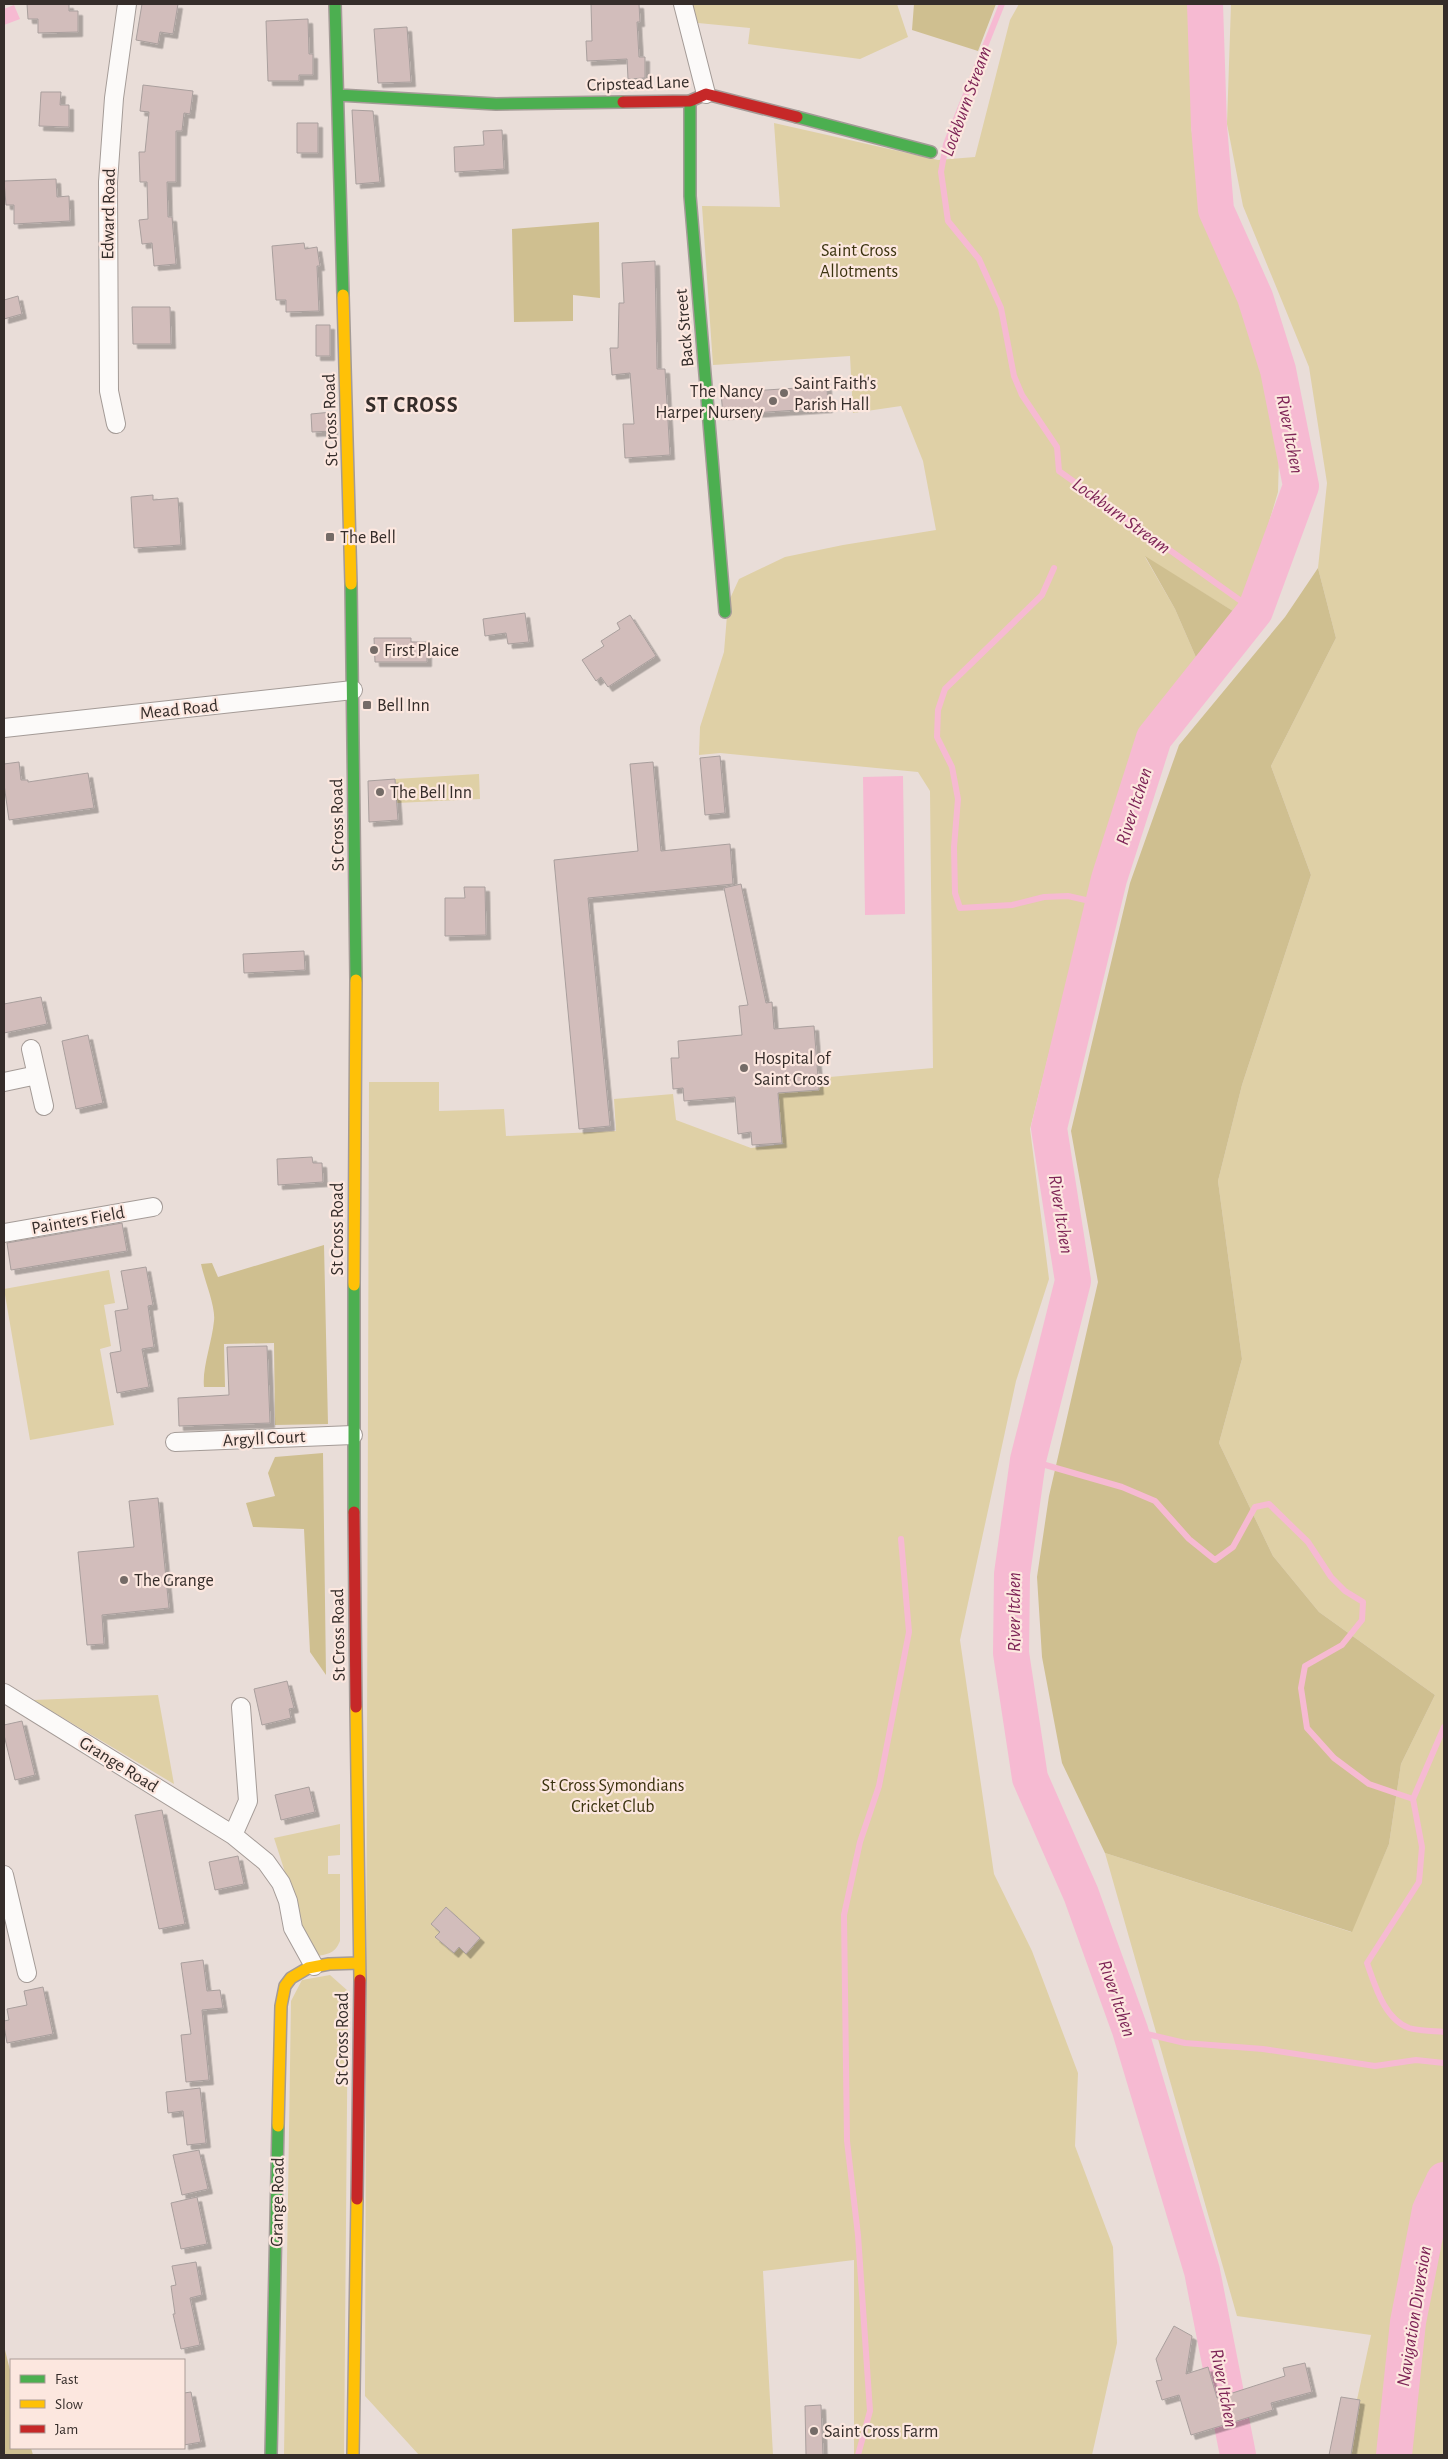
<svg xmlns="http://www.w3.org/2000/svg" width="1448" height="2459" font-family="'Alegreya Sans',sans-serif">
<style>
.green{fill:#dfd0a6}
.forest{fill:#cfbf90}
.water{fill:#f6bad2}
.lines{fill:none;stroke-linecap:round;stroke-linejoin:round}
.stream{stroke:#f6bad2;stroke-width:6}
.river{stroke:#f6bad2;stroke-width:36}
.building{fill:#d2bdbb;stroke:#a99f9d;filter:url(#shadow)}
.street-casing{stroke:#a49b97;stroke-width:20}
.fast-casing{stroke:#a49b97;stroke-width:14}
.slow-casing{stroke:#a49b97;stroke-width:14}
.jam-casing{stroke:#a49b97;stroke-width:14}
.street{stroke:#fcfaf9;stroke-width:18}
.fast{stroke:#4caf50;stroke-width:11}
.slow{stroke:#ffc107;stroke-width:11}
.jam{stroke:#c62828;stroke-width:11}
.poi-dot{fill:#746b67;stroke:#fce7df;stroke-width:2}
.labels{text-anchor:middle;stroke-width:4.5;stroke-linejoin:round;paint-order:stroke}
.street-label{font-size:18px;fill:#352d2a;stroke:#fce7df}
.park-label{font-size:18px;fill:#3b330f;stroke:#fce7df}
.poi-label{font-size:18px;fill:#352d2a;stroke:#fce7df;text-anchor:start}
.water-label{font-size:19px;font-style:italic;fill:#7e2456;stroke:#fce7df}
.district-label{font-size:22px;font-weight:bold;letter-spacing:1px;fill:#352d2a;stroke:#fce7df}
</style>
<defs>
<filter id="shadow"><feDropShadow dx="4.5" dy="4.5" stdDeviation="0" flood-color="#0004"/></filter>
</defs>
<rect width="100%" height="100%" fill="#e9ddd8"/>
<path class="green" d="M690,4h207l11,33 -48,22 -112,-15 2,-16 -52,-5z
M1019,4h173l-1,122 4,29 17,81 34,76 28,101 5,44 -1,35 -37,124 -96,-59 30,52 23,53 -51,59 -21,49 -32,104 -64,255 19,150 -33,102 -56,259 34,234 38,77 46,122 -3,73 38,101 4,96 -25,112h-238v-195l-91,11 10,184h-354l-54,-59 4,-1314h70v29l65,-2 2,27 110,-5 -2,-32 59,-5 3,26 75,28 34,-4 -3,-1 -4,-50 40,-15 115,-10 -3,-277 -12,-19 -198,-19 -21,2 1,-28 24,-75 4,-49 11,-24 46,-22 58,-12 93,-15 -13,-69 -22,-55 -48,7 -3,-57 -137,9 -11,-159 78,1 -6,-84 164,37 37,-3 35,-137z
M1231,4h213v2451h-99l26,-120 -134,-19 -132,-463 246,79 38,-88 12,-80 34,-69 -116,-83 -46,-56 -54,-113 23,-84 -24,-178 24,-96 69,-210 -40,-109 65,-128 -18,-70 9,-85 -18,-116 -66,-161 -16,-82z
M479,774l1,25 -83,4 -2,-24z
M109,1270l6,33 -11,2 7,41 -11,3 14,76 -84,15 -26,-151z
M158,1695l16,89 -141,-84z
M340,1824v31l-12,1v18h12v67c-5,12 -11,13 -23,15l-8,-9 -35,-109z
M330,1975l18,16 -4,464h-60l7,-454 11,-21z"/>
<path class="forest" d="M914,4h82l-18,47 -66,-21z
M599,222l1,76 -27,-3v26l-59,1 -2,-93z
M1145,556l96,60 -43,46 -23,-53z
M1318,568l18,70 -65,128 40,109 -69,210 -24,96 24,178 -23,84 54,113 46,56 116,83 -34,69 -12,80 -37,88 -247,-79 -43,-90 -20,-106 -5,-80 12,-81 49,-214 -27,-151 59,-248 49,-138 106,-128z
M324,1245l4,179 -53,1 -1,-82 -50,1 1,43h-21c-2,-19 8,-45 10,-66 2,-14 -10,-42 -13,-57l11,-1 6,14z
M323,1453l3,222 -16,-23 -6,-123 -51,-2 -7,-24 29,-7 -7,-23 7,-16z
M4,2346l7,28v74h20l2,7h-29z"/>
<path class="water" d="M14,5l6,14 -16,6v-16z
M903,776l2,138 -40,1 -2,-138z"/>
<g class="lines">
<path class="stream" d="M1002,4l-56,140 -5,28 7,49 31,38 22,49 13,68 8,19 35,52 2,24 196,140
M1054,568l-12,27 -97,94 -7,21 -1,27 15,30 6,32 -4,48 1,46 5,15 52,-3 32,-8 24,-1 35,8
M1028,1460l94,27 33,14 34,38 26,21 18,-13 22,-40 14,-3 39,38 23,35 14,14 18,11 -1,18 -20,25 -37,21 -4,22 6,40 27,30 35,26 44,15
M1444,1727l-31,72 9,48 -3,35 -52,81c8,22 17,56 42,65 10,3 24,3 35,4
M1130,2030l55,13 78,6 112,17 41,-6 28,3
M858,2455l12,-44 -12,-176 -11,-94 -3,-226 16,-73 19,-56 30,-154 -8,-93"/>
<path class="river" d="M1205,4l4,122 7,84 39,87 23,73 23,116 -46,125 -101,127 -45,141 -60,249 24,153 -45,179 -16,114 -1,79 19,125 51,116 49,136 72,241 36,184
M1394,2455l14,-133 22,-112 14,-30"/>
</g>
<path class="building" d="M27,4h42v7h9v21l-40,1v-14h-10z
M142,4h36l-5,30 -13,-2 -2,12 -22,-4z
M591,4h48l1,18h-3l2,35h6v21l-17,1 -1,-20 -40,2 -1,-20h6z
M308,19l1,35h4v21h-14v6h-31l-2,-60z
M407,27l4,55 -33,1 -4,-54z
M143,85l50,6 -3,23 -6,-1 -2,18h-6v51h-9l1,35h4l4,47 -22,2 -2,-23 -10,1 -3,-24 9,-1 -1,-37h-7l-1,-30h6l4,-40 -9,-1z
M41,92h20l-1,13h9v22l-30,-1z
M352,110l21,1 7,71 -24,2z
M297,123h21v30h-21z
M502,130l2,39 -49,3 -1,-25 30,-2 -1,-14z
M56,179l1,18 12,-1 1,25 -56,3v-19h-8l-2,-24z
M304,243l1,6 12,-2 3,19h-3l2,45 -33,1v-12h-10l-4,-54z
M655,261l2,108h8l5,86 -45,3 -2,-34h11l-4,-51 -18,2 -2,-27h8l1,-45h5l-2,-40z
M18,296l4,18 -18,5v-19z
M132,307h38l1,37h-38z
M316,325h14v31h-14z
M827,386l1,22 -105,7 -2,-22z
M332,412l1,19 -21,1 -1,-18z
M153,495v5l25,-2 3,47 -47,3 -3,-51z
M525,613l4,29 -21,2 -2,-11 -21,3 -2,-17z
M630,615l26,41 -48,31 -7,-10 -5,4 -14,-21 22,-14 -3,-5 19,-12 -3,-6z
M374,638h37v4h16v20h-52z
M720,756l5,57 -20,2 -5,-57z
M19,762l2,18h7v2l60,-9 6,35 -85,12 -5,-36v-20z
M653,762l8,89 69,-7 3,40 -145,14 22,228 -31,3 -25,-269 84,-9 -8,-87z
M395,779l3,41 -29,2 -1,-41z
M741,884l25,119 6,-1 2,27 40,-3 5,64 -41,3 4,50 -30,2 -1,-13 -13,2 -3,-37 -51,4 -1,-13 -10,1 -2,-31h8l-1,-17 64,-6 -3,-29 9,-1 -24,-117z
M464,887h21l1,48 -41,1v-38h20z
M304,951l1,19 -61,3 -1,-19z
M41,997l6,27 -43,9v-29z
M88,1035l15,68 -27,6 -14,-68z
M312,1157l1,6h9l1,19 -45,3 -1,-26z
M122,1223l5,28 -116,19 -4,-27z
M146,1267l7,38 -5,1 6,41 -12,2 7,38 -32,6 -7,-40 11,-2 -6,-40 13,-2 -7,-38z
M267,1346l3,77 -91,3 -1,-28 51,-3 -2,-48z
M158,1498l11,110 -67,7 2,29 -17,1 -9,-93 56,-5 -5,-46z
M287,1681l7,27 -5,1 2,9 -29,7 -8,-36z
M22,1721l13,54 -20,5 -11,-45v-10z
M309,1787l6,25 -34,8 -6,-25z
M162,1810l23,114 -26,5 -24,-114z
M238,1856l6,28 -29,6 -6,-28z
M446,1907l34,31 -14,16 -7,-7 -5,6 -19,-16 5,-5 -9,-8z
M203,1960l4,31 13,-1 3,18 -21,2 7,70 -23,2 -5,-47 10,-1 -10,-71z
M43,1987l10,47 -46,9 -3,-17v-5l5,-1 -2,-11 20,-4 -3,-14z
M200,2088l6,55 -19,2 -4,-34 -15,2 -2,-21z
M199,2150l9,39 -26,6 -9,-40z
M197,2197l10,47 -26,5 -10,-46z
M196,2262l6,33 -12,3 10,47 -19,4 -8,-35h2l-4,-28 5,-1 -4,-19z
M1174,2326l18,10 -6,38 22,-7 9,31 68,-22 -2,-8 22,-5 7,29 -41,11 2,7 -82,25 -12,-40 -17,5 -6,-19 6,-1 -6,-21z
M191,2392l10,50 -17,3v-52z
M1341,2397l19,3 -9,55h-22z
M821,2405l2,50h-17l-1,-49z"/>
<g class="lines">
<defs>
<path id="street" d="M683,4l23,90
M116,424l-7,-33 -1,-209 6,-84 13,-94
M4,728l349,-38
M31,1049l13,57
M4,1082l33,-7
M4,1233l149,-26
M175,1442l178,-7
M4,1693l229,142 33,27 15,21 7,18 5,27 21,38
M233,1835l15,-34 -7,-94
M4,1875l23,98"/>
<path id="fast" d="M335,4l8,291
M338,95l158,9 127,-2
M690,101v95l35,416
M797,117l134,35
M351,584l5,396
M354,1512v-227
M271,2455l7,-329"/>
<path id="slow" d="M343,295l8,289
M354,1285l2,-305
M356,1707l4,273
M278,2126l3,-120 4,-20 6,-8 17,-10 21,-4 30,-1
M353,2455l4,-256"/>
<path id="jam" d="M623,102l67,-1 16,-7 91,23
M354,1512l2,195
M357,2199l3,-219"/>
</defs>
<use href="#street" class="street-casing"/>
<use href="#fast" class="fast-casing"/>
<use href="#slow" class="slow-casing"/>
<use href="#jam" class="jam-casing"/>
<use href="#street" class="street"/>
<use href="#fast" class="fast"/>
<use href="#slow" class="slow"/>
<use href="#jam" class="jam"/>
</g>
<g class="poi-dot">
<circle cx="784" cy="393" r="5"/>
<circle cx="773" cy="401" r="5"/>
<rect x="325" y="532" width="10" height="10" rx="2.5"/>
<circle cx="374" cy="650" r="5"/>
<rect x="362" y="700" width="10" height="10" rx="2.5"/>
<circle cx="380" cy="792" r="5"/>
<circle cx="744" cy="1068" r="5"/>
<circle cx="124" cy="1580" r="5"/>
<circle cx="814" cy="2431" r="5"/>
</g>
<g class="labels">
<g class="street-label">
<text transform="translate(638 83) rotate(-2)" y="6">Cripstead Lane</text>
<text transform="translate(108 214) rotate(-89)" y="6">Edward Road</text>
<text transform="translate(684 328) rotate(-95)" y="6">Back Street</text>
<text transform="translate(330 420) rotate(-92)" y="6">St Cross Road</text>
<text transform="translate(179 709) rotate(-6)" y="6">Mead Road</text>
<text transform="translate(337 825) rotate(-91)" y="6">St Cross Road</text>
<text transform="translate(78 1220) rotate(-10)" y="6">Painters Field</text>
<text transform="translate(337 1229) rotate(-90)" y="6">St Cross Road</text>
<text transform="translate(264 1438) rotate(-3)" y="6">Argyll Court</text>
<text transform="translate(338 1635) rotate(-91)" y="6">St Cross Road</text>
<text transform="translate(119 1764) rotate(32)" y="6">Grange Road</text>
<text transform="translate(342 2039) rotate(-90)" y="6">St Cross Road</text>
<text transform="translate(277 2202) rotate(-89)" y="6">Grange Road</text>
</g>
<g class="park-label">
<text x="859" y="256">Saint Cross<tspan x="859" dy="21">Allotments</tspan></text>
<text x="613" y="1791">St Cross Symondians<tspan x="613" dy="21">Cricket Club</tspan></text>
</g>
<g class="poi-label">
<text x="794" y="389">Saint Faith's<tspan x="794" dy="21">Parish Hall</tspan></text>
<text x="763" y="397" text-anchor="end">The Nancy<tspan x="763" dy="21">Harper Nursery</tspan></text>
<text x="340" y="543">The Bell</text>
<text x="384" y="656">First Plaice</text>
<text x="377" y="711">Bell Inn</text>
<text x="390" y="798">The Bell Inn</text>
<text x="754" y="1064">Hospital of<tspan x="754" dy="21">Saint Cross</tspan></text>
<text x="134" y="1586">The Grange</text>
<text x="824" y="2437">Saint Cross Farm</text>
</g>
<g class="water-label">
<text transform="translate(965 101) rotate(-70)" y="7">Lockburn Stream</text>
<text transform="translate(1291 434) rotate(79)" y="7">River Itchen</text>
<text transform="translate(1122 515) rotate(36)" y="7">Lockburn Stream</text>
<text transform="translate(1133 806) rotate(-72)" y="7">River Itchen</text>
<text transform="translate(1062 1214) rotate(81)" y="7">River Itchen</text>
<text transform="translate(1013 1612) rotate(-90)" y="7">River Itchen</text>
<text transform="translate(1118 1998) rotate(71)" y="7">River Itchen</text>
<text transform="translate(1413 2316) rotate(-81)" y="7">Navigation Diversion</text>
<text transform="translate(1225 2388) rotate(79)" y="7">River Itchen</text>
</g>
<g class="district-label">
<text x="412" y="412">ST CROSS</text>
</g>
</g>
<rect width="1448" height="2459" fill="none" stroke="#352d2a" stroke-width="10"/>
<rect x="10" y="2359" width="175" height="90" fill="#fce7df" stroke="#ac9d97"/>
<rect x="20" y="2375" width="25" height="8" fill="#4caf50" stroke="#ac9d97"/>
<text x="55" y="2384" font-size="15" fill="#352d2a">Fast</text>
<rect x="20" y="2400" width="25" height="8" fill="#ffc107" stroke="#ac9d97"/>
<text x="55" y="2409" font-size="15" fill="#352d2a">Slow</text>
<rect x="20" y="2425" width="25" height="8" fill="#c62828" stroke="#ac9d97"/>
<text x="55" y="2434" font-size="15" fill="#352d2a">Jam</text>
</svg>
